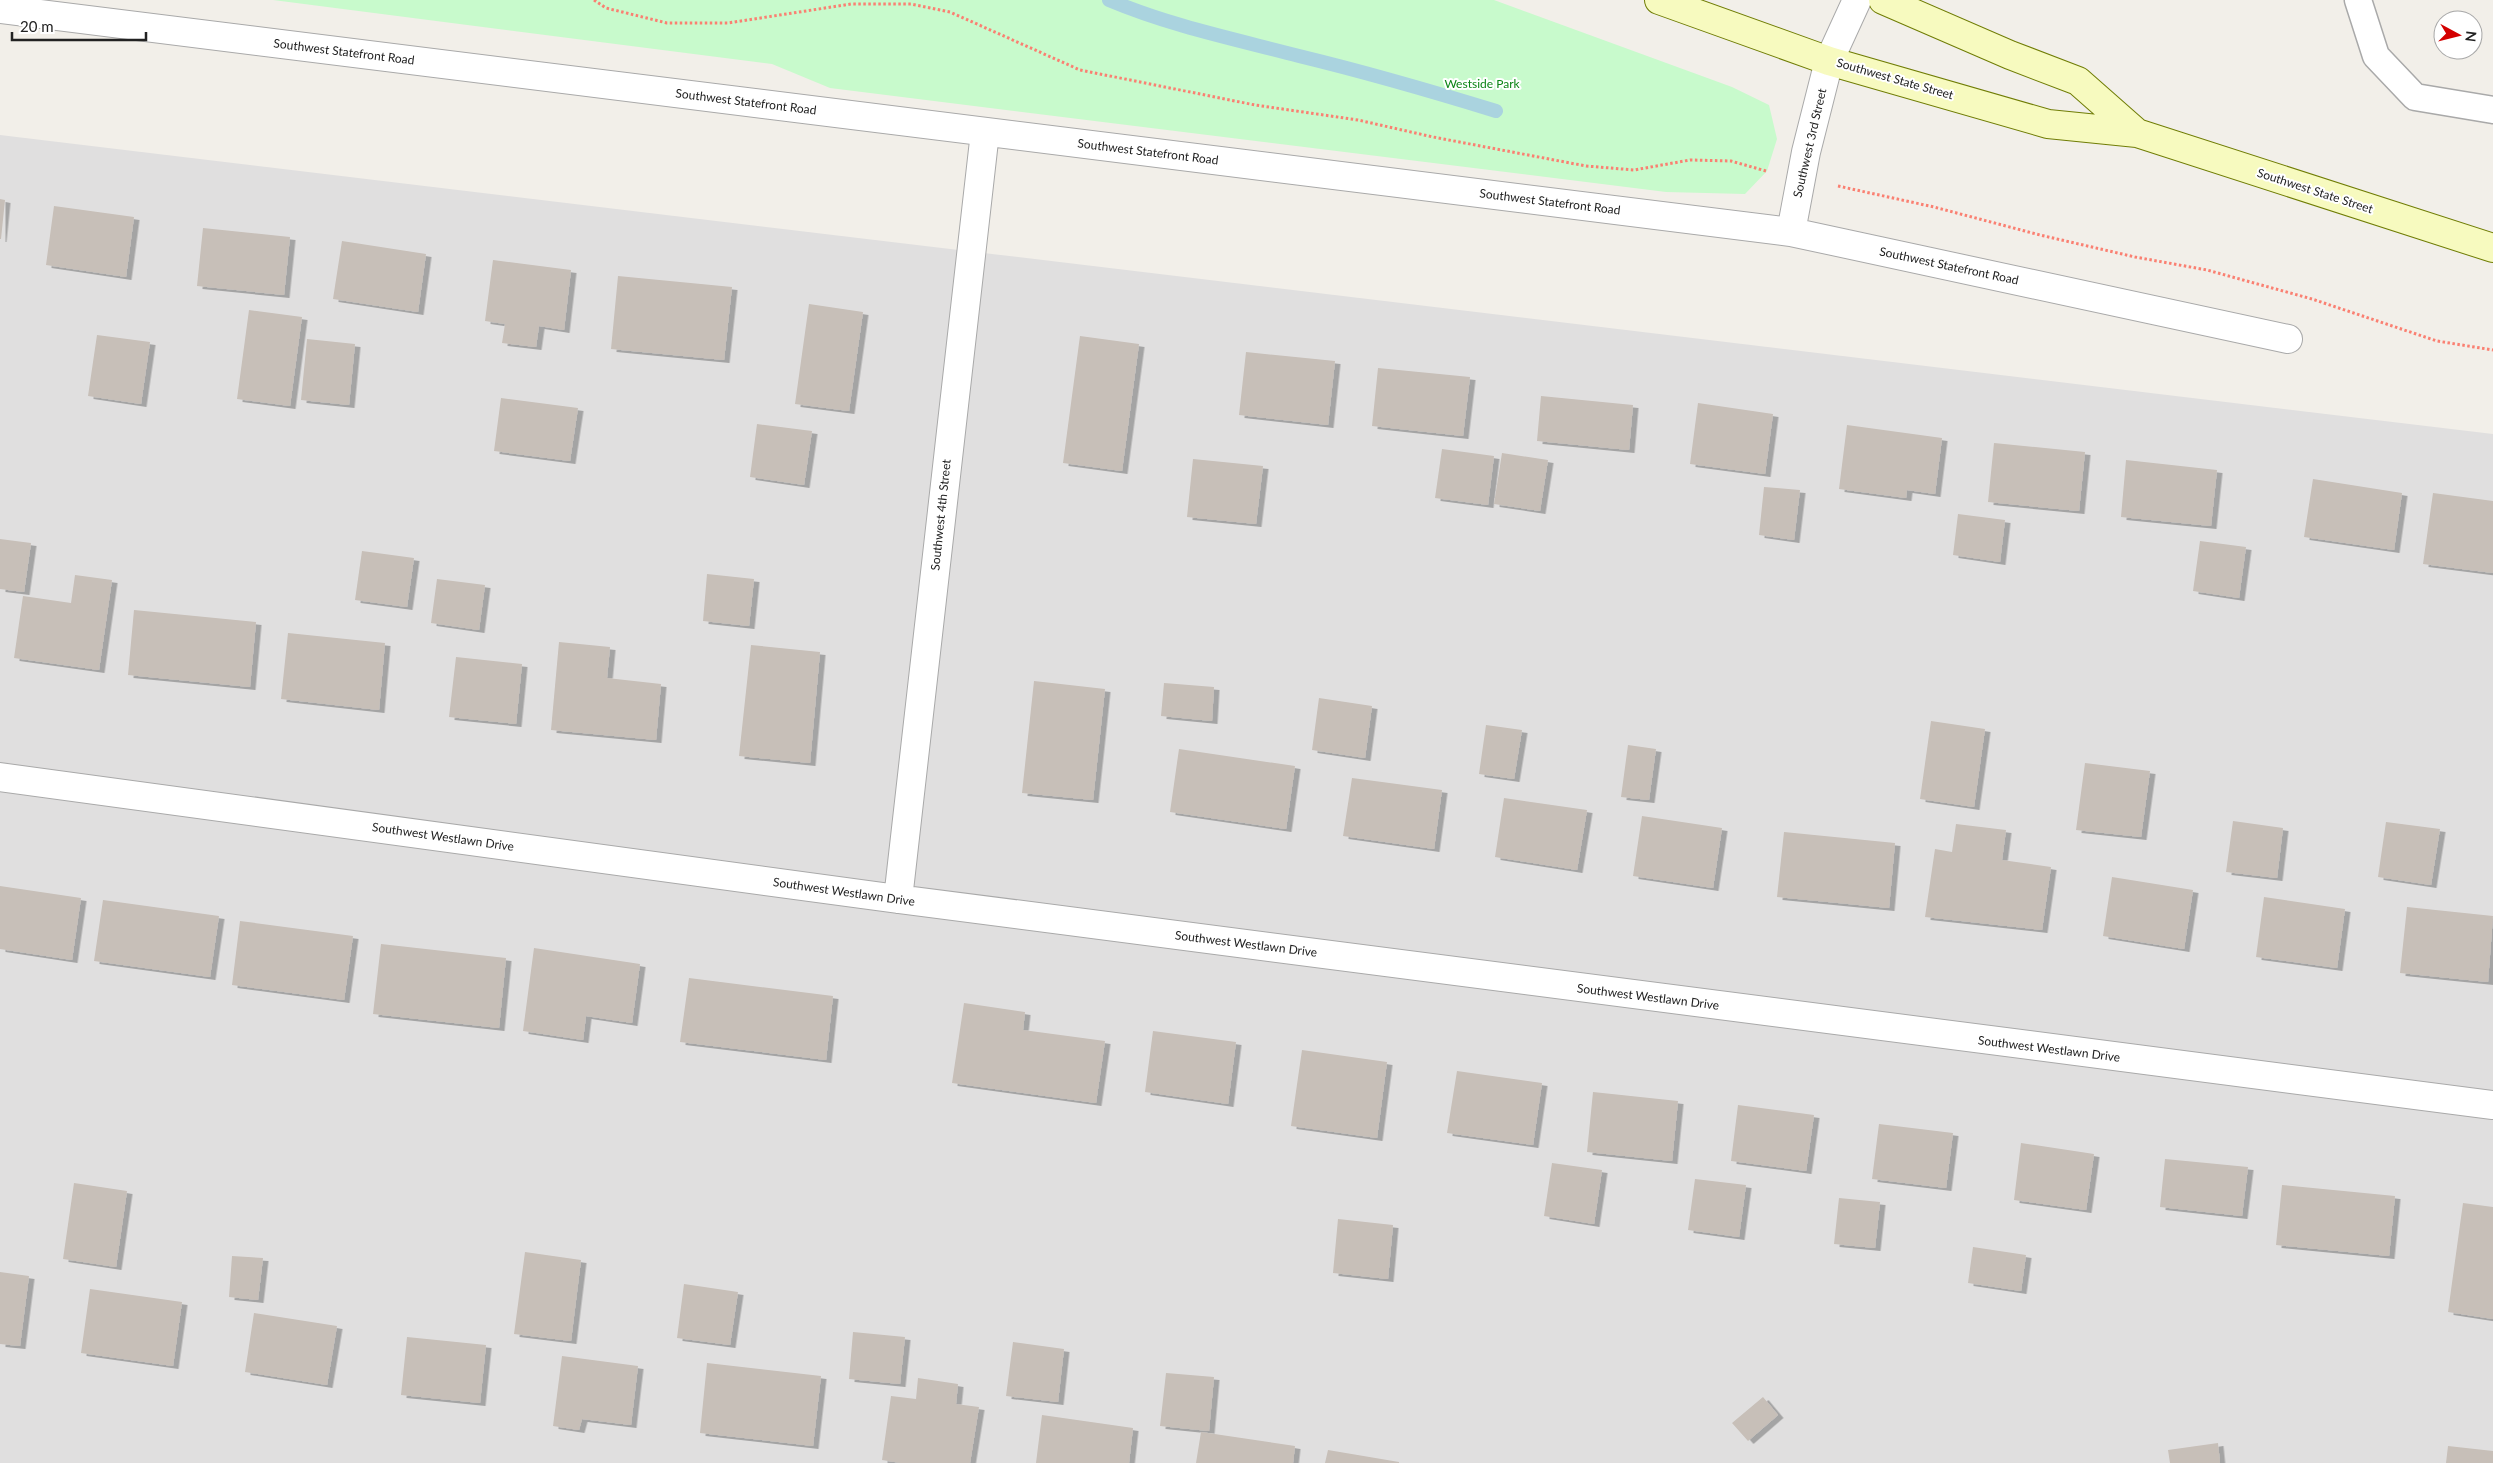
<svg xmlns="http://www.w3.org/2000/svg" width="2493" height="1463" font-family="Lato,sans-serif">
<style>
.residential{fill:#e0dfdf}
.park{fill:#c8facc}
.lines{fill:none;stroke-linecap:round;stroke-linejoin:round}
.stream{stroke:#aad3df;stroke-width:14}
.building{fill:#c7bfb8;filter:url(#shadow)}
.service-casing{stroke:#a9a9a9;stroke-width:29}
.minor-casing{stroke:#a9a9a9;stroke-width:30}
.tertiary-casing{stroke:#a9a9a9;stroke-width:30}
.secondary-casing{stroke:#707d05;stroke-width:30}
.path{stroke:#fa8072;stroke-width:3;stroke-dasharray:2.5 2.5;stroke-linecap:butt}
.service{stroke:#fff;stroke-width:26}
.minor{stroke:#fff;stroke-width:28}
.tertiary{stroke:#fff;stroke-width:28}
.secondary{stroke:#f7fabf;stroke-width:28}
.labels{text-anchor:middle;stroke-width:4;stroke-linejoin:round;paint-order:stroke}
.street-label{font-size:12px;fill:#222;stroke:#fff}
.park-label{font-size:12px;fill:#0c8416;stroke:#fff}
</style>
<defs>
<filter id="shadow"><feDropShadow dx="5.5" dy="3" stdDeviation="0" flood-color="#0004"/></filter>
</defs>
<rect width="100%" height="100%" fill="#f2efe9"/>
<path class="residential" d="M0,135l2493,299v1029h-2493z"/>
<path class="park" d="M273,0h1221l238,87 37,18 8,34 -10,32 -22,23 -79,-2 -836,-104 -58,-24z"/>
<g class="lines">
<path class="stream" d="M1109,0c62,26 125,39 190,56 66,16 132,35 197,55"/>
</g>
<path class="building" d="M0,199l5,1 -4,39h-1z
M54,206l80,11 -8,60 -80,-12z
M203,228l87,9 -6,58 -87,-9z
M342,241l84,13 -8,58 -85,-13z
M493,260l78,10 -7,60 -25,-4 -3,21 -34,-4 3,-19 -20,-3z
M618,276l114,11 -8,73 -113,-11z
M809,304l54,8 -14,99 -54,-7z
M249,310l53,7 -12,89 -53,-7z
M97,335l53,7 -9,62 -53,-8z
M1080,336l59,8 -17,127 -59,-8z
M307,339l48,5 -6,61 -48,-5z
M1246,352l89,9 -7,64 -89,-10z
M1378,368l92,9 -7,59 -91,-10z
M1541,396l92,9 -4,45 -92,-9z
M501,398l77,10 -8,53 -76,-10z
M1698,403l75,11 -8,60 -75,-10z
M757,424l55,7 -8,54 -54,-8z
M1847,425l95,13 -7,56 -28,-4 -1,8 -67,-9z
M1994,443l91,9 -6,59 -91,-9z
M1442,449l52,7 -6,49 -53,-7z
M1502,453l46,7 -8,51 -46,-7z
M1193,459l70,7 -7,58 -69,-7z
M2126,460l91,10 -6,56 -90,-9z
M2313,479l89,14 -8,57 -90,-13z
M1764,487l36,3 -6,50 -35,-5z
M2433,493l60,8v72l-70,-9z
M1958,514l47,6 -5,42 -47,-7z
M0,539l31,4 -7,49 -24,-3z
M2200,541l46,6 -7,51 -46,-7z
M362,551l52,7 -7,49 -52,-7z
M707,574l47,5 -5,47 -46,-5z
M75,575l37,5 -13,90 -85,-12 9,-62 48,7z
M437,579l48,6 -6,45 -48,-7z
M134,610l122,12 -6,65 -122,-12z
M288,633l97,10 -6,67 -98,-11z
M559,642l51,5 -3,31 54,6 -5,56 -105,-10z
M751,645l69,7 -10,111 -71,-7z
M456,657l66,7 -6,60 -67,-7z
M1034,681l71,8 -12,111 -71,-7z
M1164,683l50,4 -2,34 -51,-5z
M1319,698l53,8 -7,52 -53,-8z
M1931,721l54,8 -11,78 -54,-8z
M1486,725l36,5 -8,49 -35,-5z
M1628,745l28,4 -7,51 -28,-3z
M1179,749l116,17 -9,63 -116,-17z
M2085,763l65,8 -9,66 -65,-7z
M1352,778l90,12 -8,59 -91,-13z
M1504,798l83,12 -10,60 -82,-13z
M1642,816l80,12 -9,60 -80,-12z
M2233,821l50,7 -6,50 -51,-6z
M2386,822l54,7 -9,56 -53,-8z
M1956,824l50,6 -4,30 49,7 -9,63 -117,-13 10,-68 17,3z
M1784,832l111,11 -6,65 -112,-11z
M2112,877l81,13 -9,59 -81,-13z
M0,886l81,12 -9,62 -72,-11z
M2264,897l81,12 -8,59 -81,-11z
M103,900l116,16 -9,61 -116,-16z
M2407,907l86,9 -5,66 -88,-9z
M240,921l113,15 -9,64 -112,-15z
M381,944l125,14 -7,70 -126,-14z
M534,948l106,16 -8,59 -46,-7 -3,24 -60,-9z
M689,978l144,18 -7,64 -146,-18z
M964,1003l61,9 -2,18 82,11 -9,62 -144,-20z
M1153,1031l83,11 -8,62 -83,-12z
M1302,1050l85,12 -10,76 -86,-12z
M1457,1071l85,12 -9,62 -86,-12z
M1593,1092l85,9 -6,60 -85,-9z
M1738,1105l76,10 -8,56 -75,-10z
M1879,1124l74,9 -7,55 -74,-9z
M2021,1143l73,11 -8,56 -72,-10z
M2165,1159l83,8 -6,49 -82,-9z
M1552,1163l50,7 -8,54 -50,-8z
M1695,1179l51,6 -7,52 -51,-7z
M74,1183l53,8 -11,76 -53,-8z
M2282,1185l113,11 -6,60 -113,-11z
M1839,1198l41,4 -5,46 -41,-4z
M2463,1203l30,4v112l-45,-7z
M1338,1219l55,6 -5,54 -55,-6z
M1973,1247l53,8 -5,36 -53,-8z
M525,1252l56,8 -10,81 -57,-7z
M232,1256l31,2 -5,42 -29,-3z
M0,1272l29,4 -9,70 -20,-2z
M684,1284l54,8 -8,53 -53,-7z
M90,1289l92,13 -9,64 -92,-13z
M254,1313l83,13 -10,59 -82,-13z
M853,1332l52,5 -5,47 -51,-5z
M407,1337l79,8 -6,58 -79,-8z
M1013,1342l51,7 -6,53 -52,-6z
M562,1356l76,10 -7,59 -49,-6 -3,11 -26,-4z
M707,1363l114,13 -8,70 -113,-13z
M1166,1373l48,4 -5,54 -49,-5z
M918,1378l40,6 -2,20 23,3 -9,56h-69l-19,-3 9,-64 25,3z
M1763,1397l15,18 -30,26 -16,-18z
M1042,1415l91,13 -4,35h-93z
M1201,1432l94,14 -2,17h-97z
M2218,1443l2,20h-50l-2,-13z
M2448,1446l45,5v12h-47z
M1328,1450l71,12v1h-74z"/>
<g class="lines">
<defs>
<path id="service" d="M2358,0l18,56 39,41 78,13"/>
<path id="minor" d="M0,9l1791,223 497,107
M1791,232l15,-80 23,-91
M0,777l898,122 1595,206
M898,899l87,-767"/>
<path id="tertiary" d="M1829,61l28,-61"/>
<path id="secondary" d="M1659,0l170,61 219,63 89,9 356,115
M1883,0l127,55 68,26 59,52"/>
</defs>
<use href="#service" class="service-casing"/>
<use href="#minor" class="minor-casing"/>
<use href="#tertiary" class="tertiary-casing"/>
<use href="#secondary" class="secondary-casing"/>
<path class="path" d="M594,0l12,8 61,15h61l123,-19h60l39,8 130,58 175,35 103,15 75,17 153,29 48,4 56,-10 41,1 35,10
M1838,186l96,21 106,28 95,22 72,13 105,29 125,42 56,9"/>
<use href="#service" class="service"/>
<use href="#minor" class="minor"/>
<use href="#tertiary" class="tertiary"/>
<use href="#secondary" class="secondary"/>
</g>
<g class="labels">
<g class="street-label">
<text transform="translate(344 52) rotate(7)" y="4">Southwest Statefront Road</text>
<text transform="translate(1895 79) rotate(16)" y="4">Southwest State Street</text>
<text transform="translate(746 102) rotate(7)" y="4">Southwest Statefront Road</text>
<text transform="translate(1810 143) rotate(-77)" y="4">Southwest 3rd Street</text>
<text transform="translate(1148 152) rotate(7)" y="4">Southwest Statefront Road</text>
<text transform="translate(2315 191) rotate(18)" y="4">Southwest State Street</text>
<text transform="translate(1550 202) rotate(7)" y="4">Southwest Statefront Road</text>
<text transform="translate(1949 266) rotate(12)" y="4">Southwest Statefront Road</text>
<text transform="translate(941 515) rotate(-84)" y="4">Southwest 4th Street</text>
<text transform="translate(443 837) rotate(8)" y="4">Southwest Westlawn Drive</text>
<text transform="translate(844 892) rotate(8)" y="4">Southwest Westlawn Drive</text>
<text transform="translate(1246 944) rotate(7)" y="4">Southwest Westlawn Drive</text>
<text transform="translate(1648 997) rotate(7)" y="4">Southwest Westlawn Drive</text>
<text transform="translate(2049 1049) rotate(7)" y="4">Southwest Westlawn Drive</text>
</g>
<g class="park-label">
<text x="1482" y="88">Westside Park</text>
</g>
</g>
<g transform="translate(2458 35) rotate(97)"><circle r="24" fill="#ffffff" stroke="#a7a7a7"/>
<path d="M0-4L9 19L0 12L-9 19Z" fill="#d40000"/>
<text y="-8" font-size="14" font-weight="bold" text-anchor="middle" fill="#222222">N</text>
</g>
<path d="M12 32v8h134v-8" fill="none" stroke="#222222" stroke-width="2.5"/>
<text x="20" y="32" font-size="15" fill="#222222" stroke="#ffffff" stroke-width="4" paint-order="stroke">20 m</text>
</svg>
